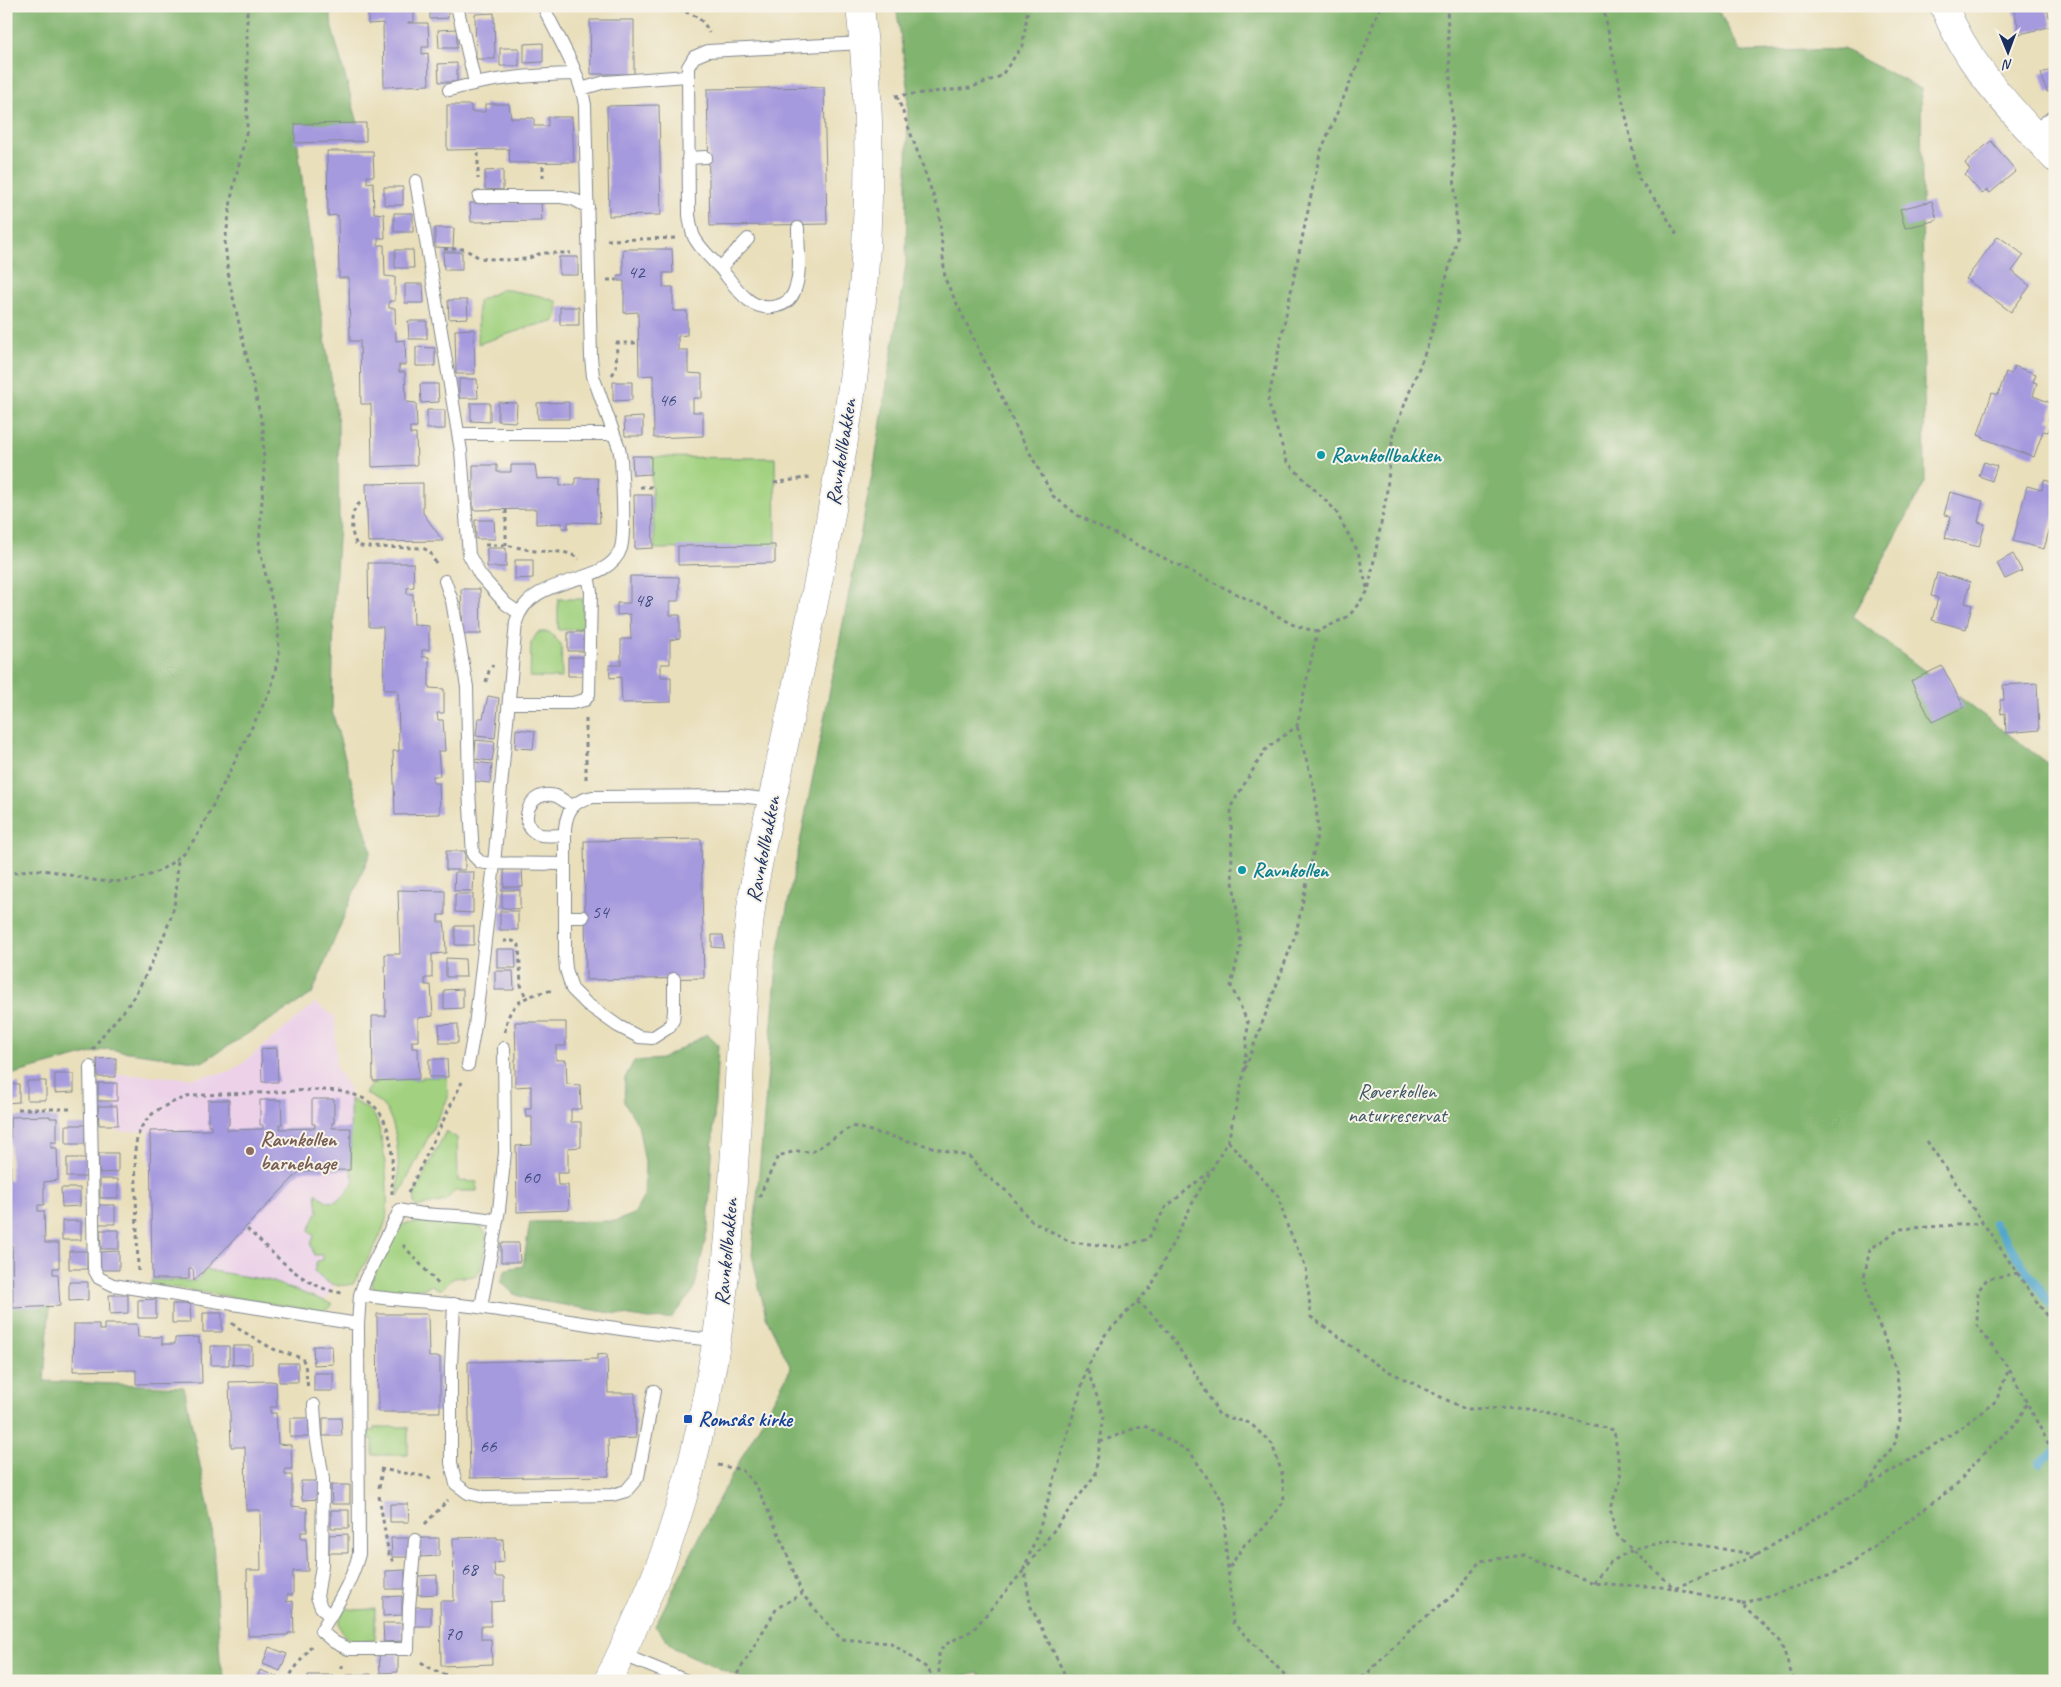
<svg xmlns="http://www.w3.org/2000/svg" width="2061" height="1687" font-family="Caveat,sans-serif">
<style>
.built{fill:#ecd1e9}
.green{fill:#a2d280;stroke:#5e806f}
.forest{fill:#81b46e;stroke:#4e7266}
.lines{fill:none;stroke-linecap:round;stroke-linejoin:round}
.stream{stroke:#50a5cc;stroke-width:8}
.building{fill:#a69ade}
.service-casing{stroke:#82878c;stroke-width:14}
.minor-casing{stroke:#82878c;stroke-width:27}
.tertiary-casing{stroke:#82878c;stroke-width:29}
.path{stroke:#82878c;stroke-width:3;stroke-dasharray:4 4;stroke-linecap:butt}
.service{stroke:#fff;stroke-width:12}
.minor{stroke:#fff;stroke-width:25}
.tertiary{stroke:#fff;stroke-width:28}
.culture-dot{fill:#0f9aa8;stroke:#f7f3e8;stroke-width:2}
.education-dot{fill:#8d6e63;stroke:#f7f3e8;stroke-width:2}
.transit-dot{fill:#1a4fb4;stroke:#f7f3e8;stroke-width:2}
.labels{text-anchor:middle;stroke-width:4;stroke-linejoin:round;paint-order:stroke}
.number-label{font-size:19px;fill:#3e4a7e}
.street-label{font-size:21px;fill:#1b2f5e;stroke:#f7f3e8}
.culture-label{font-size:21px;font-weight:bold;fill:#0d838f;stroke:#f7f3e8;text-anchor:start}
.park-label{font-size:21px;fill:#3d5866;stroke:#f7f3e8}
.education-label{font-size:21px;font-weight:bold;fill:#785e54;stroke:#f7f3e8;text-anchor:start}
.transit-label{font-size:21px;font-weight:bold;fill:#164399;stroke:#f7f3e8;text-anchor:start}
</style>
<rect width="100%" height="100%" fill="#f7f3e8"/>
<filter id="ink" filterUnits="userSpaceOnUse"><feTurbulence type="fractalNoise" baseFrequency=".02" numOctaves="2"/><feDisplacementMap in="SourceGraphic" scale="10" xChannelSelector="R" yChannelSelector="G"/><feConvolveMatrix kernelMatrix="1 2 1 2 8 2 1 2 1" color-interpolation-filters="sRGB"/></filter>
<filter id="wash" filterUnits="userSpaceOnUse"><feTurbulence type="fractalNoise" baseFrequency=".0096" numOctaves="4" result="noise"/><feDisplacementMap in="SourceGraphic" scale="20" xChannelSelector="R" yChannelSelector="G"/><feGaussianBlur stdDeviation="1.12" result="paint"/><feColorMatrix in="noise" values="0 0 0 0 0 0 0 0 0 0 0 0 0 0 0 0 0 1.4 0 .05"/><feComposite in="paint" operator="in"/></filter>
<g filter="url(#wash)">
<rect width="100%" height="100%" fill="#e9dfbb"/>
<path class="built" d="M315,1003l20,14 1,51 13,19 3,41 13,85 -6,26 -33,61 -60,-20 -60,-10 -10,11 -45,-1 -2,-149 -32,1 -2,-58 77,4 35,-6 15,-8z"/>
<path class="green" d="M503,289l38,7 17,6 -1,15 -4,5 -20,4 -55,18v-43z
M650,457l125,1 1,89 -121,2z
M558,599h25l1,30 -26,1z
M538,632h11l12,12 1,34 -32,-1 1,-34z
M422,1077h25l1,21 -50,99c0,-25 3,-70 -14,-90 -5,-6 -13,-10 -19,-14l11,-14h46z
M350,1099c8,5 20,9 25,18 9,15 16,89 10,106 -7,22 -21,41 -32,61 -18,4 -27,0 -39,-13l3,-10 6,-1v-5h-9l-3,-11 3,-8 -5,-6 9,-19 -2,-19c17,20 29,6 38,-12l-3,-9z
M446,1131l11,7 1,43 19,1v9h-22l-10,10 -28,6 -3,-4 1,-10z
M423,1222c16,0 65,-8 63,18l-5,28 -4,8 -23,2 -14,12 -8,-5 -9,4 -7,-1 -6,8 -36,-6 -3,-8 26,-54 6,-4z
M206,1270l61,10 66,24 -9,8 -172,-28 -1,-4 45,1z
M374,1427h34v28h-35v-16h-8v-8h9z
M344,1606c8,6 21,3 31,3v31c-17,1 -32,4 -36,-17z"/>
<path class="forest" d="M6,6h324l2,22 27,99 -63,3 12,97 30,196 1,100 -5,83 -2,105 39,140 -59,143 -110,68 -95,-13 -101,27z
M896,6h820l25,46 102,-3 78,40 4,393 -72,135 195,147 7,-14v931h-1075l-1,-9 -35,9h-197l-73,-33 -19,-22 61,-122 75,-136 -25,-51 -14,-62 26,-301 97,-494 31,-196 2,-179z
M707,1034l11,11 -10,183 -14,62 -23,28 -23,1 -120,-20 -14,-5 -13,-12 5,-13 17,-3 7,-44 86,-1 18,-7 10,-18 1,-33 -7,-39 -14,-22 1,-24 9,-17 28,-2z
M6,1304h44l-6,77 140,6 28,137 8,136 5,21h-219z"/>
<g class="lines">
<path class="stream" d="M1994,1223l61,88
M2039,1464l16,-13"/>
</g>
<g id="blocks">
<path class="building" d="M368,6h46v16h-6v1h20l1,24h-7v7l6,-1 1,32 -45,2 -1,-64 -15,1z
M430,6h18v12l-18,1z
M463,6h19v2h-19z
M2013,6h33l6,20 -32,8z
M494,13l1,46h-19l-1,-45z
M590,20h44v54h-43z
M457,29v19h-18l-1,-18z
M543,43v19l-19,1v-19z
M500,48h19v18h-19z
M457,63v19h-18l-1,-18z
M2055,69v21l-8,2 -6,-19z
M824,87l3,137 -117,2 -3,-137z
M485,104h24l2,14h23v8h14v-9h24l2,45 -64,1 -1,-14 -62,1v-45h24v7h14z
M659,105l2,110 -52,1 -2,-110z
M366,123v18l-71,2v-19z
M1991,141l25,30 -26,22 -3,-3 -5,4 -17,-19 5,-5 -5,-7z
M327,151h46l1,25h-7v7l6,-1 1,31 10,1 1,24h-7v7h6l1,31 10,1v24h-6v7h6l1,33 9,-1 1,25h-7v7h6l1,30 10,1 1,24h-7v7h6l1,31 -45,2 -1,-63h-10l-1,-63h-10l-1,-63h-10l-1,-63 -10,1z
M503,170v20l-18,-1v-18z
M384,187h19v18h-19z
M1932,201l5,19 -32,8 -5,-19z
M541,202l1,19 -71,1 -1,-19z
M394,213h19v19h-19z
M435,228h19l-1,20 -18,-1z
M1998,236l26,19 -12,16 18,15 -19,26 -45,-33z
M623,249h49l1,24h-10v14h10v24h14v24l-9,1v14h10v23l14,1v24h-9v14h10v24l-49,2 -1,-63 -14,1 -1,-64 -14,1v-32h-6v-6h5z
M395,250h18l1,18h-19z
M443,252h19v18h-18z
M559,257h19v18h-19z
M405,284h18l1,19h-19z
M448,300h19l1,18 -19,1z
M560,307h19v18h-19z
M408,321h19v18h-18z
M474,329l1,45h-19l-1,-44z
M416,347l19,1v18h-19z
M2014,366l22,8 -3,8 4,1 -4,13 21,8 -6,16 4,1 -4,11 -5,-1 -9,26 -52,-19 1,-1 -5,-2 14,-42 6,2 8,-23 5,2z
M459,379h18l1,19h-19z
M613,382h19v18l-19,1z
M420,384h18l1,18 -18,1z
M498,402l19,1 -1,19 -18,-1z
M569,402v17h-31l-1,-16z
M471,403h19v19l-19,-1z
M427,410h18v19h-18z
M643,417v19h-18l-1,-18z
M632,456h19v18l-18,1z
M1984,462l13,4 -5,15 -13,-5z
M473,465h24v7h14v-7h24l2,14 23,-1v8l15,-1v-7h23l2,45 -32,-1v6h-6v-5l-26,1v-15l-63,1z
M2044,480l11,3v27l-11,39 -31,-8 14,-55 15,4z
M423,483v30l20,28 -75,1 -2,-58z
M1950,492l33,9 -5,21 7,2 -6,23 -34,-9 6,-22 -7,-1z
M634,495h18l1,53 -18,1z
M475,520h19l1,19h-19z
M775,545v18l-97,2v-19z
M487,548h19v19h-19z
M2013,554l9,17 -17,8 -8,-16z
M515,560h18v18l-18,1z
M368,563h45l1,24 -7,1v6h6l1,31 15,1v24h-7v7h7v31l15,1v24h-7l1,7h5l2,31h-7l2,25h-7v7h6l1,31 -45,1 -2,-64h6l-1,-61h-14l-1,-63h-14z
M1937,573l33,9 -5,21 7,2 -6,24 -34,-9 6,-22 -7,-2z
M630,576l49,1v24h-9v14h10v23l-10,2v24h-9v13h10v25l-49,1 -1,-26 -11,1 -1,-13h12v-26h10l-1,-25 -13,1v-12h13z
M461,589h19l1,45h-18z
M568,632h19v19h-19z
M568,657h19v19h-19z
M1942,666l22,41 -32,15 -21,-41z
M2037,683l2,47 -33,3 -1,-20 -4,1 -1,-14h4l-1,-15z
M488,696l11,2 -4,40 -19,-2 2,-18h5z
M516,729l19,2 -2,18 -18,-1z
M476,740l19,2 -3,19 -18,-2z
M474,762l18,2 -2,19 -18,-2z
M701,839l3,139 -118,2 -2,-139z
M446,851h19v19h-19z
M504,868h18l1,19h-19z
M455,872h19l-1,19h-19z
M398,890l47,1v24h-7v7h6l1,6 1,25 -14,1v24h-7v7h6l2,31 -15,2v23h-6v7h6l1,31 -46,2 -1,-65h14l-1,-62h15z
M502,890h18v19l-18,-1z
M455,894h18v19l-18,-1z
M500,911h18v19h-18z
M455,926h19v19h-19z
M712,935h11l1,13 -12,-1z
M497,949h18l1,19h-19z
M446,958l19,1 1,18h-20z
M495,971h18l1,19h-19z
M463,989v19l-19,1v-19z
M515,1022h51v24h-10v14h10l1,24 13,1 1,24h-10v13h10v25l-13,1v25h-11l1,12h10l1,25 -52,2 -1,-66 16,-1v-28h-6l-1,-8h6v-23l-16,1v-28h1z
M458,1024v19h-18l-1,-18z
M277,1048l1,34h-16l-1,-33z
M116,1058v19h-18l-1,-18z
M429,1059h18l1,18h-19z
M55,1074h19v18l-19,1z
M27,1081h19v19h-19z
M98,1083h19v18h-19z
M6,1084h13v18l-13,1z
M312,1099h22v24h-2v5h19l-1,42 -50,1 -106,110 -1,-12h-4v10h-37l-2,-148 61,-1v-5h-3v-25h21v25h-2v5l36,-1v-4h-3v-25h21l1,24h-2v5l35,-1v-4h-3z
M98,1106h19l1,19h-19z
M50,1116v2h7v24h-6v6h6l1,32 -14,2v23h-6v6h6l1,32h14v25h-6v6h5l2,32 -47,2 -1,-63h-6v-65h5l-1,-63z
M66,1125h19v19h-19z
M99,1153h19v19l-19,1z
M67,1158h19v19h-19z
M100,1179h18v19h-18z
M61,1188h19v18l-18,1z
M96,1205h19v19h-19z
M62,1221h19v19h-19z
M100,1230h19v19h-18z
M501,1243h18l1,19h-19z
M69,1251h18v18h-18z
M119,1251v19h-18l-1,-18z
M69,1282h19v18l-19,1z
M109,1295h19v18l-18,1z
M156,1299v19h-18v-18z
M172,1304h18l1,19h-19z
M203,1313h19v19h-19z
M377,1314h51l1,43h11v55h-62z
M74,1324h25v6h5v-6h33l1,13h24v7h13v-6l24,-1v6h2l1,40 -66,1v-14l-63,1z
M211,1346h18v19h-18z
M233,1346h19v18l-19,1z
M313,1346h19l1,18 -19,1z
M607,1354l1,39h27l1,45 -28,1 1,37 -139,2 -2,-116 129,-3v-4z
M279,1363h19v19h-19z
M314,1373h19v18h-19z
M270,1381l6,1 1,25h-7v6h6l2,31 13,1 1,24h-7v6h7v31l15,2v24h-6v6h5l2,33h-15v24h-6v7l6,-1 1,32h-6v2l-40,1 -1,-66h14l-1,-60h-14l-1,-63h-14l-2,-65z
M290,1418h19v19h-19z
M323,1418h18l1,18h-19z
M301,1481h19v18l-18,1z
M331,1485h19v19h-18z
M390,1504h18l1,18h-19z
M331,1510h18v18h-18z
M348,1534v19h-19v-18z
M497,1537v2h6l1,23 -10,1 1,14h9v24l-13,1v24h-10v13h10l1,25 -51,2 -1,-65h14l-1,-63z
M391,1538h19v19h-18z
M420,1538h19v18l-19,1z
M405,1570v19h-19v-18z
M437,1575v19l-19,1v-19z
M402,1596v19l-19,1v-19z
M412,1607h19v19h-18z
M383,1623h19v18l-18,1z
M269,1647l18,7 -7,17 -17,-7z
M379,1654h19v18l-18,1z
M260,1670l18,7 -2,4h-20z
M371,1674v7h-25v-6z
M308,1675h25v6h-25z"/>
</g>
</g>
<g filter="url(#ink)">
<use href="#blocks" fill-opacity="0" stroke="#82878c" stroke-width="1"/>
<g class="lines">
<defs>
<path id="service" d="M457,6l18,77
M581,89l24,-7 82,-6
M449,90c43,-12 83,-15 126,-16
M688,158l18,-1
M416,181l45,270 8,104 11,20 26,29 13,9
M479,197h82l12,2 15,8
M798,228c0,19 4,46 -4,64 -3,8 -9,12 -17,14 -26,8 -42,-20 -56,-37 -9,-10 -21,-20 -27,-32 -3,-7 -4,-15 -5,-22l-1,-148 6,-10 14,-6 156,-8
M720,268l28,-29
M458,434h156
M445,581l7,20 15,86 2,104 4,64 7,7 5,1 80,1
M509,703h63l13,-3 4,-6 2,-102 -3,-17
M564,835c-7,0 -16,1 -23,0 -26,-7 -13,-48 15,-39 5,2 11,7 16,10
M565,917h18
M674,979v32l-1,9 -4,7 -17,11 -13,-1 -21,-11 -31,-22 -15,-15 -6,-20 -1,-12v-129c2,-18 9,-28 28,-31l147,-1 32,4
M468,1065l7,-39 19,-162 22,-242c15,-51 92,-33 105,-74 5,-18 1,-69 0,-89l-2,-11 -26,-72 -2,-19 -6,-252c-6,-35 -27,-67 -42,-99
M90,1067l4,202 5,9 14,7 245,39
M360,1295c40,6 79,7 118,12 80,11 159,27 239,33
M454,1304l-3,62v97l5,21 12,9 16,4 128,-2 14,-4 12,-14 16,-86
M481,1307l18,-97 6,-58 -1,-104
M314,1405l2,31 7,43 -1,86 -5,32 4,10 9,10
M415,1540l-6,68 -1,41h-60l-14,-7 -13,-11c15,-24 31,-50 38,-77l-1,-230 2,-29 5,-15 35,-70c32,8 65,3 97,11
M621,1654l66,27"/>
<path id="minor" d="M2036,137l19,-14"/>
<path id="tertiary" d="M1944,6c23,60 69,105 111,152
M608,1681c20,-41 40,-83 56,-126 37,-101 55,-210 65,-318 5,-65 9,-131 12,-197 3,-51 5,-102 13,-153 6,-37 15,-73 23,-109 21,-101 44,-201 61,-303 28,-156 40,-311 22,-469"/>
</defs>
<use href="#service" class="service-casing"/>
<use href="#minor" class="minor-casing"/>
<use href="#tertiary" class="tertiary-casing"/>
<path class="path" d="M662,6c20,5 39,6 47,27
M1603,6l36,173 22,28 17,30
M895,96l75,-8 31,-12 22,-31 5,-39
M897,96l42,115 6,68 73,152 35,65 26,20 184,91 28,17 26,8
M478,153v26
M543,166v13
M607,240l69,-2
M444,249h20l16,9 25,2 22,-1 14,-6h30
M607,280h10
M612,375l4,-6 1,-26h21
M774,483l37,-6
M640,487h15
M360,503c-11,8 -10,31 -3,42l9,2 57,1 7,4 7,13
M506,510v35
M485,545h21l29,6 27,1 9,2 8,5
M1367,588l-9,-36 -23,-42 -48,-48 -19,-61 52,-248 43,-101 15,-41 4,-5
M486,682l3,-11 4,-6
M586,779v-61
M6,875c9,-2 18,-5 27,-5 20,-1 40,7 60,10 47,7 86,-11 109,-53l69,-138 8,-36 -1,-26 -19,-81 5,-76 -1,-43 -34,-147 -4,-37 7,-49 15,-65v-123
M503,941h10l6,4 2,40 5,13
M505,1032c3,-31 22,-37 49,-42
M93,1050c10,-19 26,-31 38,-49 13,-20 38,-72 43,-95 3,-16 3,-31 4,-47
M1245,1069l51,-136 22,-102 -3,-40 -18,-65
M18,1109h54
M1228,1141l50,55 10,32 18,39 5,50 69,50 85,42 61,-1 88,22 7,49 -11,29 5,25 59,55 68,16 38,37 14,40
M1927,1141l128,187
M408,1193l54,-111
M759,1197l19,-41 18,-5 16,1 40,-26 118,31 14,17 25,19 20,26 41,23 50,5 28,-8 17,-31 44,-36
M247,1229c28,25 56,59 95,64
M403,1245l36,40
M138,1271l-3,-120c3,-34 23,-44 52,-54 29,-4 59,-3 88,-5 22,-1 46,-4 69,0 10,2 22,6 30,14 22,22 18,60 18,88
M2018,1273l-31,6 -9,12 -1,34 32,44 46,87
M1137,1302c28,17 66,83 82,113l31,8 22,21 10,29 2,28 -20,27 -19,16 -16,24
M232,1323l5,5 36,21 29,9 3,6 3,25
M1100,1442l43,-17 47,27 36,54 -1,33 8,84 58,58
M718,1465l24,5 15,17 25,54 20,53 39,45 50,4 36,25 8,13
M380,1469l55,9
M1867,1485l28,-42 6,-28 -4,-41 -14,-40 -12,-26 -7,-31 6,-28 30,-20 83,-6
M379,1488l3,-19
M379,1496l10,60 5,6
M425,1524l23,-24
M1028,1565l67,-90 9,-59 -17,-47
M1593,1583l18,-21 22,-13 40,-9 84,15
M1742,1604l92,-30 40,-28 81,-60 31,-35 31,-28 10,-21
M421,1662c15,11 29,15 47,17
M342,1665v8
M286,1681l25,-35
M733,1681l44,-73 25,-14
M939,1681v-28l5,-8 29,-15 51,-60
M1068,1681l-37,-74 -7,-38 16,-42 47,-159 18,-33 46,-48 44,-89 33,-57 16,-68 4,-50 -17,-37 10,-42 -9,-71 -1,-67 34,-56 32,-24 20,-94 32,-16 19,-25 18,-93 7,-64 35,-89 29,-106 -10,-233
M1355,1681l13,-8 41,-43 46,-36 25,-33 45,-6 68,28 81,5 83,-33 204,-127 35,-27 13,-32"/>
<use href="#service" class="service"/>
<use href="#minor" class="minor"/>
<use href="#tertiary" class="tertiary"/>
</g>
</g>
<g class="culture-dot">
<circle cx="1321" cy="455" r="5"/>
<circle cx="1242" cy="870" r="5"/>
</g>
<circle class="education-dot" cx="250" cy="1151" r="5"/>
<rect class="transit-dot" x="683" y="1414" width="10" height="10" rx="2.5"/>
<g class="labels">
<g class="number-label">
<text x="636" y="278">42</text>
<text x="667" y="406">46</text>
<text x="643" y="606">48</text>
<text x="600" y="918">54</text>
<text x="531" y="1183">60</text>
<text x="488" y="1452">66</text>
<text x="469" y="1575">68</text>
<text x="453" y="1640">70</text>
</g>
<g class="street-label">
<text transform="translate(841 452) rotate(-81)" y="7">Ravnkollbakken</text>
<text transform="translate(763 849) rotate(-79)" y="7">Ravnkollbakken</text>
<text transform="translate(726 1252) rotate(-85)" y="7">Ravnkollbakken</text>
</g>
<g class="culture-label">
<text x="1331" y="462">Ravnkollbakken</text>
<text x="1252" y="877">Ravnkollen</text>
</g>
<g class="park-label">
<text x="1397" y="1098">Røverkollen<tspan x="1397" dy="24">naturreservat</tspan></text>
</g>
<g class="education-label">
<text x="260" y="1146">Ravnkollen<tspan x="260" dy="24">barnehage</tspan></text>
</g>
<g class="transit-label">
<text x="698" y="1426">Romsås kirke</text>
</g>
</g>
<rect width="2061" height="1687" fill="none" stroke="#f7f3e8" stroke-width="25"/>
<g transform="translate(2008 52) rotate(179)" stroke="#f7f3e8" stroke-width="4" paint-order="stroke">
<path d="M0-4L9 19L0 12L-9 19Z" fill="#1b2f5e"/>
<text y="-8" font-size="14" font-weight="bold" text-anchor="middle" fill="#1b2f5e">N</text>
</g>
</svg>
